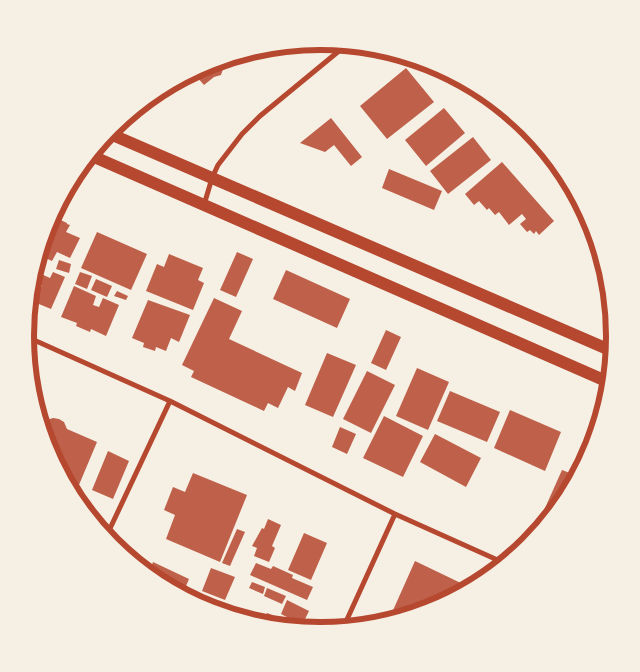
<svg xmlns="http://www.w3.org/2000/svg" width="640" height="672" font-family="'Roboto Condensed',sans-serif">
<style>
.building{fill:#bf614a}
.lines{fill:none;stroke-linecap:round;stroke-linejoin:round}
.minor{stroke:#b5482f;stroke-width:5}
.primary{stroke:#b5482f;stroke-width:12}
.rim{fill:none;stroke:#b5482f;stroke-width:6}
</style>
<rect width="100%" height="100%" fill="#f6efe4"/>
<path class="building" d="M222,60l5,6 -4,3 -2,6 -7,2 -10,8 -8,-9 -2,2 -3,-4 16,-11z
M406,68l28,34 -47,37 -27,-33z
M444,108l21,25 -39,33 -21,-26z
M331,118l31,39 -11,9 -17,-21 -9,7 -25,-9z
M473,137l18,23 -43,34 -18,-23z
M502,162l52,59 -15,14 -3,-4 -2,3 -4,-4 -3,2 -7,-8 6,-5 -4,-5 -13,11 -10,-13 -4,3 -6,-7 -2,2 -8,-9 -5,4 -9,-11z
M389,169l53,22 -8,19 -52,-22z
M52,216l15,7v1l3,1 -4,7 14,6 -10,20 -13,-6 -5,9 -11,-5 7,-33z
M97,232l50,22 -16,36 -50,-22z
M237,252l16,7 -17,38 -16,-7z
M169,254l34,14 -5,12 6,3 -11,27 -47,-19 11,-27 7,3z
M59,260l12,4 -2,9 -13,-4z
M39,268l1,1 -1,4 11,5 3,-6 12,5 -14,32 -17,-7 8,-17 -6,-3z
M286,270l64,29 -13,29 -64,-29z
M80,272l12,4 -5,13 -12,-5z
M96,279l16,7 -5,11 -16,-7z
M74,286l22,10 -3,9 6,2 4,-9 16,7 -13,31 -15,-7 -1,3 -14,-6 1,-3 -16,-6z
M117,291l11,5 -2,4 -12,-4z
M214,298l28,13 -13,28 73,34 -7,18 -7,-4 -10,21 -10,-5 -4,8 -73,-34 3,-6 -12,-6z
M148,300l42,15 -11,27 -8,-4 -5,13 -10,-4 -1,4 -12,-4 1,-4 -12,-5z
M31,305l6,2 -4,10 -4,-1z
M386,330l15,7 -15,33 -15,-7z
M327,353l29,12 -23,52 -28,-12z
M417,368l32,14 -21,48 -32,-14z
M367,371l28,14 -24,48 -28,-14z
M450,391l50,21 -13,30 -50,-21z
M510,410l51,22 -16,39 -51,-23z
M384,416l39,20 -20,41 -40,-19z
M41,418l5,2v2l1,-2 6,-2 6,1 5,3 3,7 30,13 -21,50 -24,-36 5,-12h-7l-4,-3z
M340,427l16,7 -9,20 -15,-7z
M435,434l46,24 -15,29 -46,-25z
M108,451l21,10 -16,38 -21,-9z
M562,470l13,5 -29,44 -5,-2z
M193,473l54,22 -27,67 -54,-23 9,-24 -11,-5 9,-23 12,5z
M268,519l13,6 -9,21 3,2 -6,14 -15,-6 3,-8 -5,-2 10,-18 2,1z
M237,529l8,3 -15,34 -8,-3z
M304,533l23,10 -16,37 -23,-10z
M415,561l52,25 -34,23 -43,8z
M153,562l36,17 -6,14 -33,-23z
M256,563l15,6 2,-3 20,9 -1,3 21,9 -6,13 -57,-25z
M211,568l24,9 -10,23 -23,-9z
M252,582l13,5 -2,7 -14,-6z
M267,588l19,8 -4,8 -18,-8z
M199,593l19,9 -4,8 -7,-2 -12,-7z
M287,600l22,11 -7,14 -21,-11z
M237,610l16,7 -1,1 -17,-4z
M267,613l27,10 -1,3 -29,-6z"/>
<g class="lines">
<path class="minor" d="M525,125l8,9
M204,205l8,-27 6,-13 24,-31 18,-18 85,-70
M25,336l145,65
M106,537l64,-136 225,113 107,48
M344,626l51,-112"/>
<path class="primary" d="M108,133l504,218
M92,156l514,225"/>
</g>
<path d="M0 0H640V672H0ZM34 336a286 286 0 1 1 572 0a286 286 0 1 1-572 0Z" fill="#f6efe4" fill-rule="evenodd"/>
<path class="rim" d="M34 336a286 286 0 1 1 572 0a286 286 0 1 1-572 0Z"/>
</svg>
